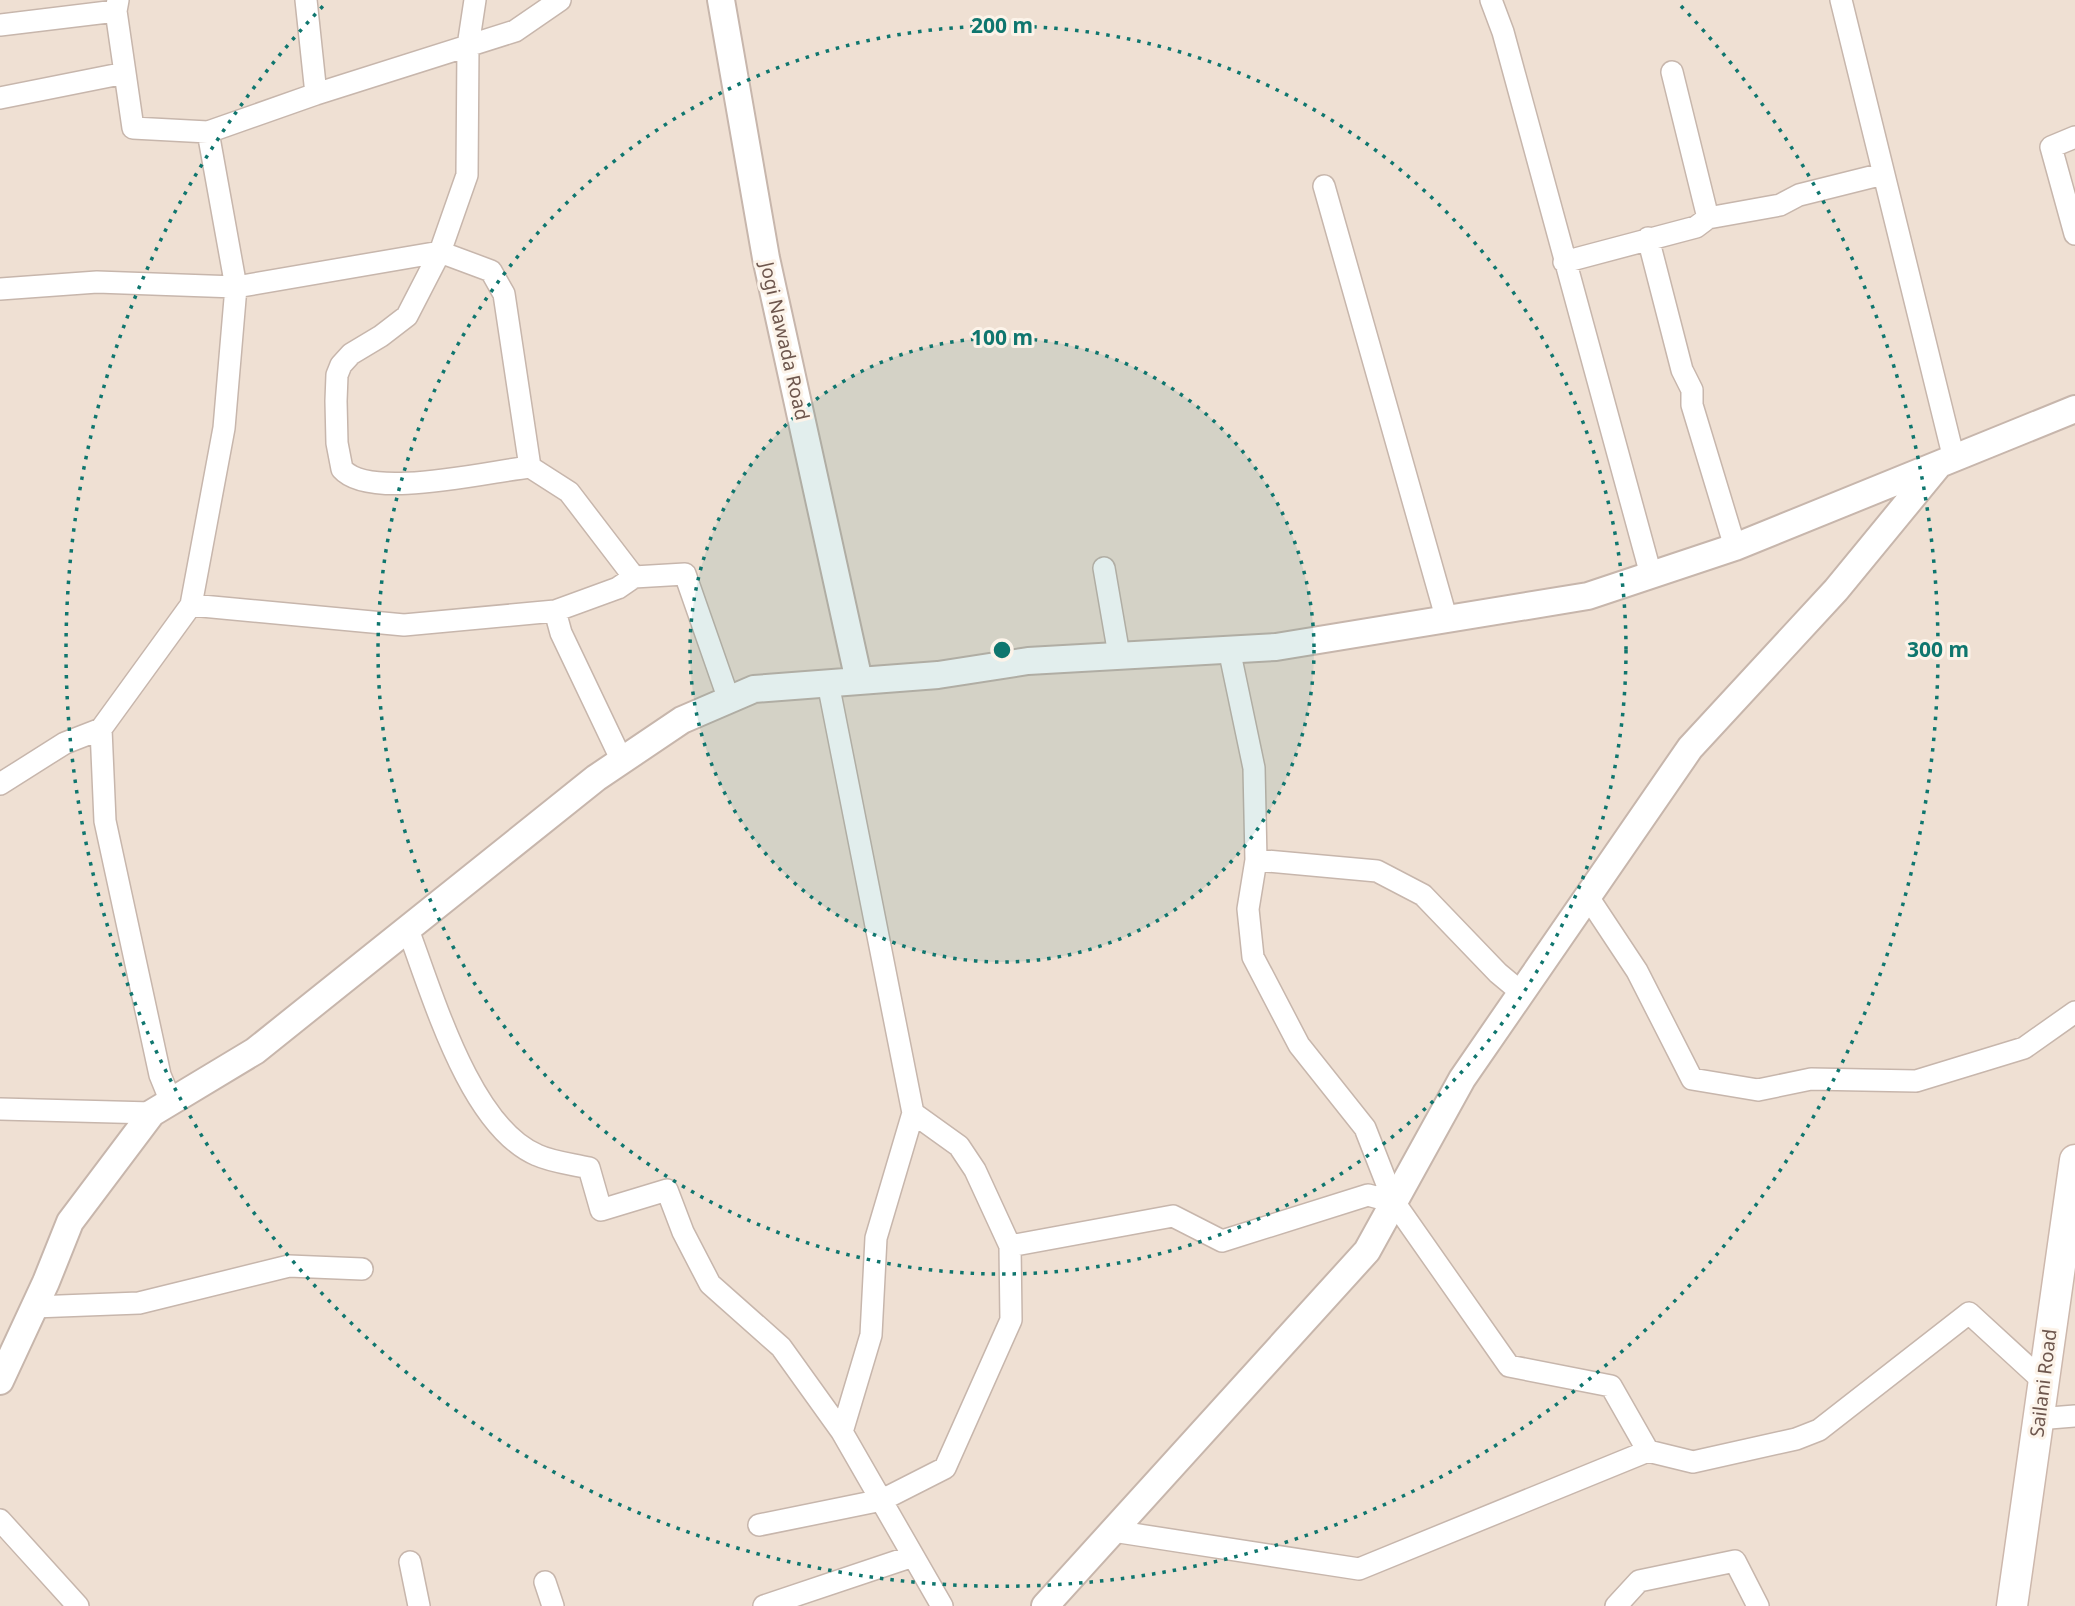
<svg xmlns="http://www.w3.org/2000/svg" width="2075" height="1606" font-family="'Noto Sans',sans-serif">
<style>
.residential{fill:#efe0d3}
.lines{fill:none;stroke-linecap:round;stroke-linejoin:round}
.minor-casing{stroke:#c7b6ac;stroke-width:24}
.tertiary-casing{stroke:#c7b6ac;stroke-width:30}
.secondary-casing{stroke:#cdb8ad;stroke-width:33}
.minor{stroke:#fff;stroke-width:21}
.tertiary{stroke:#fff;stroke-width:26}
.secondary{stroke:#fff;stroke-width:30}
.ring{fill:none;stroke:#0f766e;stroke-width:3.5;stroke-dasharray:3.5 7}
.labels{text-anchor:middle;stroke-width:6;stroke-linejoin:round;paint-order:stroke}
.street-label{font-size:19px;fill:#6d564d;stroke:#fcf3e9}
.centre{fill:#0f766e;stroke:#fcf3e9;stroke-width:3.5}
.ring-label{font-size:21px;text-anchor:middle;font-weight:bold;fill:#0f766e;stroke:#fcf3e9;stroke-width:6;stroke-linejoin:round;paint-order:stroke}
</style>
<rect width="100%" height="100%" fill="#f8eee4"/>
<path class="residential" d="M0,0h2075v1606h-2075z"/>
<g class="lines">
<defs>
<path id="minor" d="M118,0l-2,11 17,117 75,4 108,-38
M306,0l10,94 199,-63 45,-31
M475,0l-7,46 -1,129 -27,77 -33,64 -26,20 -30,18 -10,11 -4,10 -1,26 1,42 5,26c28,32 148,2 188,-2l39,25 65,85
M1491,0l12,32 148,543
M1841,0l113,459
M0,25l116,-14
M1672,72l36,146
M0,98l125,-25
M2075,137l-24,10 24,87
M1324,186l122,431
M1648,238l34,132 10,20v15l43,142
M1564,262l132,-35 12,-9 72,-13 19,-10 84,-21
M0,289l97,-7 139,5 204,-35 51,19 13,23 26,173
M1104,568l15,87
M191,605l213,20 151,-14 63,-23 16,-11 51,-3 44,126
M555,611l6,22 61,128
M1229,649l25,119 2,92 -8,49 5,48 46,88 66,83 29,74 115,164 102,20 37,65
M828,683l85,430 -37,125 -5,97 -29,97
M101,729l4,92 55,254 11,27
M0,784l65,-41 36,-14 90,-124 33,-177 12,-141 -28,-155
M1256,860l121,11 46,24 75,78 24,20
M1588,897l49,74 55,108 66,11 53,-11 105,2 108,-33 51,-36
M407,927c25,65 62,199 130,228 15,7 35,9 52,13l12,42 66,-20 16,42 27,52 71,63 61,85 100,174
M0,1109l152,4
M1010,1246l163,-30 49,25 146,-46 26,7
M34,1307l105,-4 150,-37 73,3
M2037,1419l38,-3
M0,1520l78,86
M759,1525l123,-25 63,-32 66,-148 -1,-74 -35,-76 -16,-24 -46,-33
M1113,1531l246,38 289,-118 45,11 103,-23 23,-9 150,-117 73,67
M410,1562l9,44
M545,1582l8,24
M764,1606l149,-50
M1616,1606l23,-25 96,-20 23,45"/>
<path id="tertiary" d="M721,0l45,258 93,423
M0,1381l46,-99 24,-60 82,-109 103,-62 341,-273 86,-58 72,-31 184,-14 90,-14 248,-14 312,-51 147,-49 340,-138
M1045,1606l322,-355 95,-172 228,-331 146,-158 101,-123"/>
<path id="secondary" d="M2012,1606l63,-446"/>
</defs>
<use href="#minor" class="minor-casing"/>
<use href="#tertiary" class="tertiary-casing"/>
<use href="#secondary" class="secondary-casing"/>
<use href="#minor" class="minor"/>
<use href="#tertiary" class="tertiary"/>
<use href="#secondary" class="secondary"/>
</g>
<circle cx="1002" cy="650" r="312" fill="#0f766e" fill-opacity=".12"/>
<g class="ring">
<circle cx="1002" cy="650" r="312"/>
<circle cx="1002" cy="650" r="624"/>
<path d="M1681 6A936 936 0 1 1 323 6"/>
</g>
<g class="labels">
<g class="street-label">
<text transform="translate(785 341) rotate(77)" y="7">Jogi Nawada Road</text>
<text transform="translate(2043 1383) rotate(-83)" y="7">Sailani Road</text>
</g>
</g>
<circle cx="1002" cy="650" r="10" class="centre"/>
<g class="ring-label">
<text x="1002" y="33">200 m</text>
<text x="1002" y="345">100 m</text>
<text x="1938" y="657">300 m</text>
</g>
</svg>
